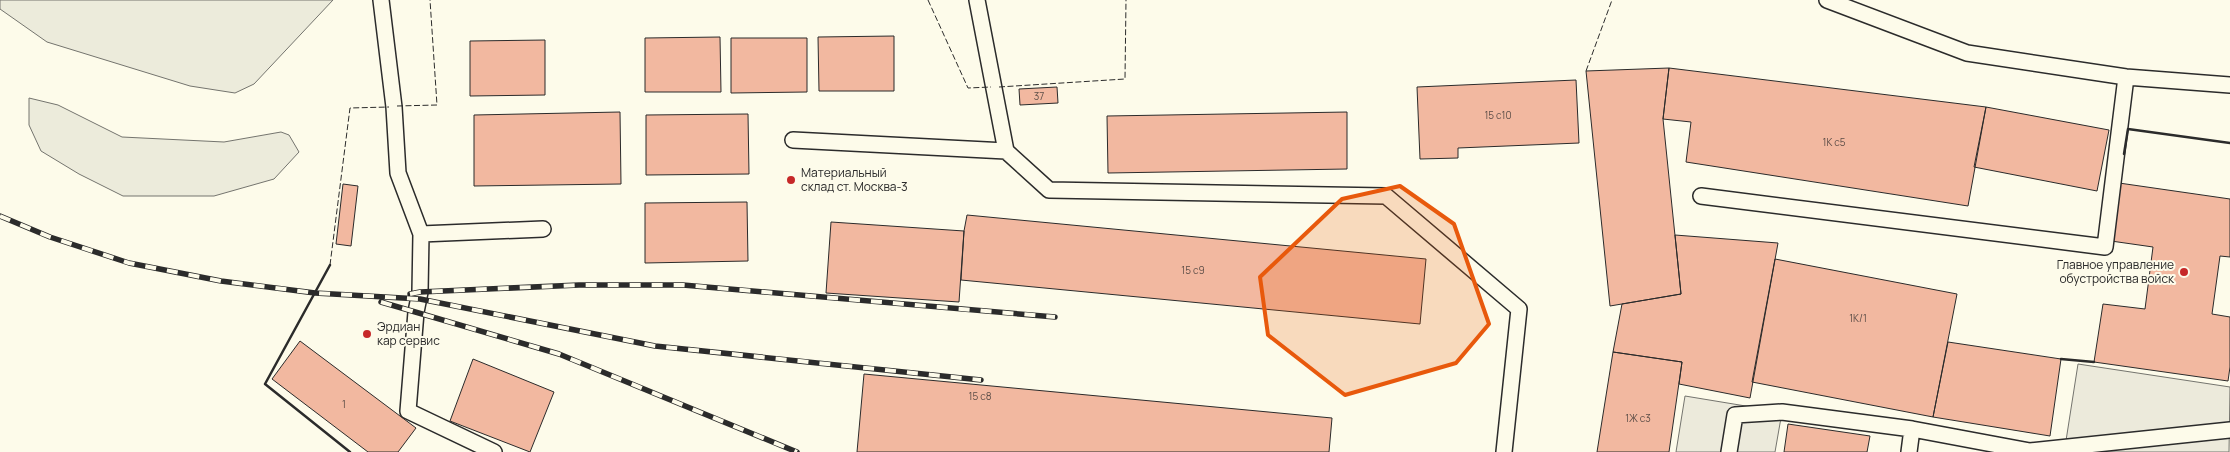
<svg xmlns="http://www.w3.org/2000/svg" width="2230" height="452" font-family="Manrope,sans-serif">
<style>
.green{fill:#ecebdb;stroke:#74746e}
.parking{fill:#eceadb;stroke:#74746e}
.building{fill:#f2b8a0;stroke:#2b2b2b}
.lines{fill:none;stroke-linecap:round;stroke-linejoin:round}
.lane-casing{stroke:#2b2b2b;stroke-width:18}
.lane{stroke:#fdfbea;stroke-width:15}
.rail-casing{stroke:#2b2b2b;stroke-width:5.5}
.rail{stroke:#fdfbea;stroke-width:4;stroke-dasharray:11;stroke-linecap:butt}
.fence{stroke:#2b2b2b;stroke-width:1;stroke-dasharray:6 2.5;stroke-linecap:butt}
.wall{stroke:#2b2b2b;stroke-width:2.5}
.marked{fill:#e8590c;fill-opacity:0.2;stroke:#e8590c;stroke-width:4;stroke-linejoin:round}
.poi-dot{fill:#c62828;stroke:#fdfbea;stroke-width:2}
.labels{text-anchor:middle;stroke-width:4;stroke-linejoin:round;paint-order:stroke}
.number-label{font-size:10px;fill:#5d4e48}
.poi-label{font-size:12px;fill:#2b2b2b;stroke:#fdfbea;text-anchor:start}
</style>
<rect width="100%" height="100%" fill="#fdfbea"/>
<path class="green" d="M0,0h333l-79,84 -19,9 -45,-7 -143,-44 -47,-33z
M29,98l29,7 64,32 102,5 57,-10 8,3 10,17 -25,27 -60,17h-91l-44,-22 -38,-23 -12,-26z"/>
<path class="parking" d="M2078,364l152,23 -1,65h-131l-33,-5z
M1685,396l97,16 -7,40h-99z"/>
<path class="building" d="M894,36v55h-75l-1,-54z
M720,37l1,55h-76v-54z
M731,38h76v54l-76,1z
M545,40v55l-75,1v-55z
M1669,68l-6,51 18,175 -71,12 -24,-235z
M1669,68l317,39 -18,99 -282,-44 5,-40 -28,-3z
M1576,80l3,63 -121,5v10l-38,1 -3,-72z
M1057,87l1,16 -38,2 -1,-16z
M1986,107l123,23 -12,61 -123,-24z
M620,112l1,72 -147,2v-71z
M1347,112v57l-239,4 -1,-57z
M748,114l1,60 -103,1v-60z
M2119,183l111,16v58l-10,-1 -8,58 18,3v50l-2,14 -134,-19 9,-58 42,5 8,-62 -42,-6z
M343,184l15,2 -7,60 -15,-2z
M747,202l1,59 -103,2v-60z
M967,215l459,44 -6,65 -459,-44 3,-49z
M831,222l133,9 -5,71 -133,-9z
M1675,235l103,8 -28,155 -71,-14 3,-22 -69,-10 9,-48 59,-10z
M1775,259l182,35 -24,123 -181,-35z
M300,341l116,87 -18,24h-30l-96,-73z
M1948,342l113,17 -11,77 -117,-19z
M1613,352l69,10 -13,90h-72z
M473,359l81,33 -24,60 -80,-31z
M864,374l468,44 -3,34h-472z
M1788,424l82,12 -3,16h-83z"/>
<g class="lines">
<defs>
<path id="lane" d="M381,0l13,107 4,66 23,61 122,-5
M977,0l29,151
M1827,0l140,53 159,24 104,8
M793,140l213,11 43,39 337,6 133,113 -15,143
M1701,196l404,51 21,-170
M421,234l-1,58 -4,20 -8,99 86,41
M1729,452l6,-37 47,-3 130,17 118,22 200,-21
M1909,452l3,-23"/>
</defs>
<use href="#lane" class="lane-casing"/>
<use href="#lane" class="lane"/>
<defs>
<path id="rail" d="M0,216l50,21 79,26 92,18 94,12 105,6 235,47 326,34
M410,294l10,-2 159,-7h104l372,32
M381,302l178,52 238,98"/>
</defs>
<use href="#rail" class="rail-casing"/>
<use href="#rail" class="rail"/>
<path class="fence" d="M928,0l40,88 23,-1
M1586,71l26,-71
M999,87l126,-8 1,-79
M397,106l40,-1 -7,-105
M330,265l20,-157 39,-1"/>
<path class="wall" d="M2124,154l4,-25 102,14
M330,265l-65,119 85,68
M2061,359l33,3"/>
</g>
<path class="marked" d="M1400,186l54,38 35,100 -33,39 -111,32 -77,-60 -8,-58 82,-78z"/>
<g class="poi-dot">
<circle cx="791" cy="180" r="5"/>
<circle cx="2184" cy="272" r="5"/>
<circle cx="367" cy="334" r="5"/>
</g>
<g class="labels">
<g class="number-label">
<text x="1039" y="100">37</text>
<text x="1498" y="119">15 с10</text>
<text x="1834" y="146">1К с5</text>
<text x="1193" y="274">15 с9</text>
<text x="1858" y="322">1К/1</text>
<text x="980" y="400">15 с8</text>
<text x="344" y="408">1</text>
<text x="1638" y="422">1Ж с3</text>
</g>
<g class="poi-label">
<text x="801" y="177">Материальный<tspan x="801" dy="14">склад ст. Москва-3</tspan></text>
<text x="2174" y="269" text-anchor="end">Главное управление<tspan x="2174" dy="14">обустройства войск</tspan></text>
<text x="377" y="331">Эрдиан<tspan x="377" dy="14">кар сервис</tspan></text>
</g>
</g>
</svg>
